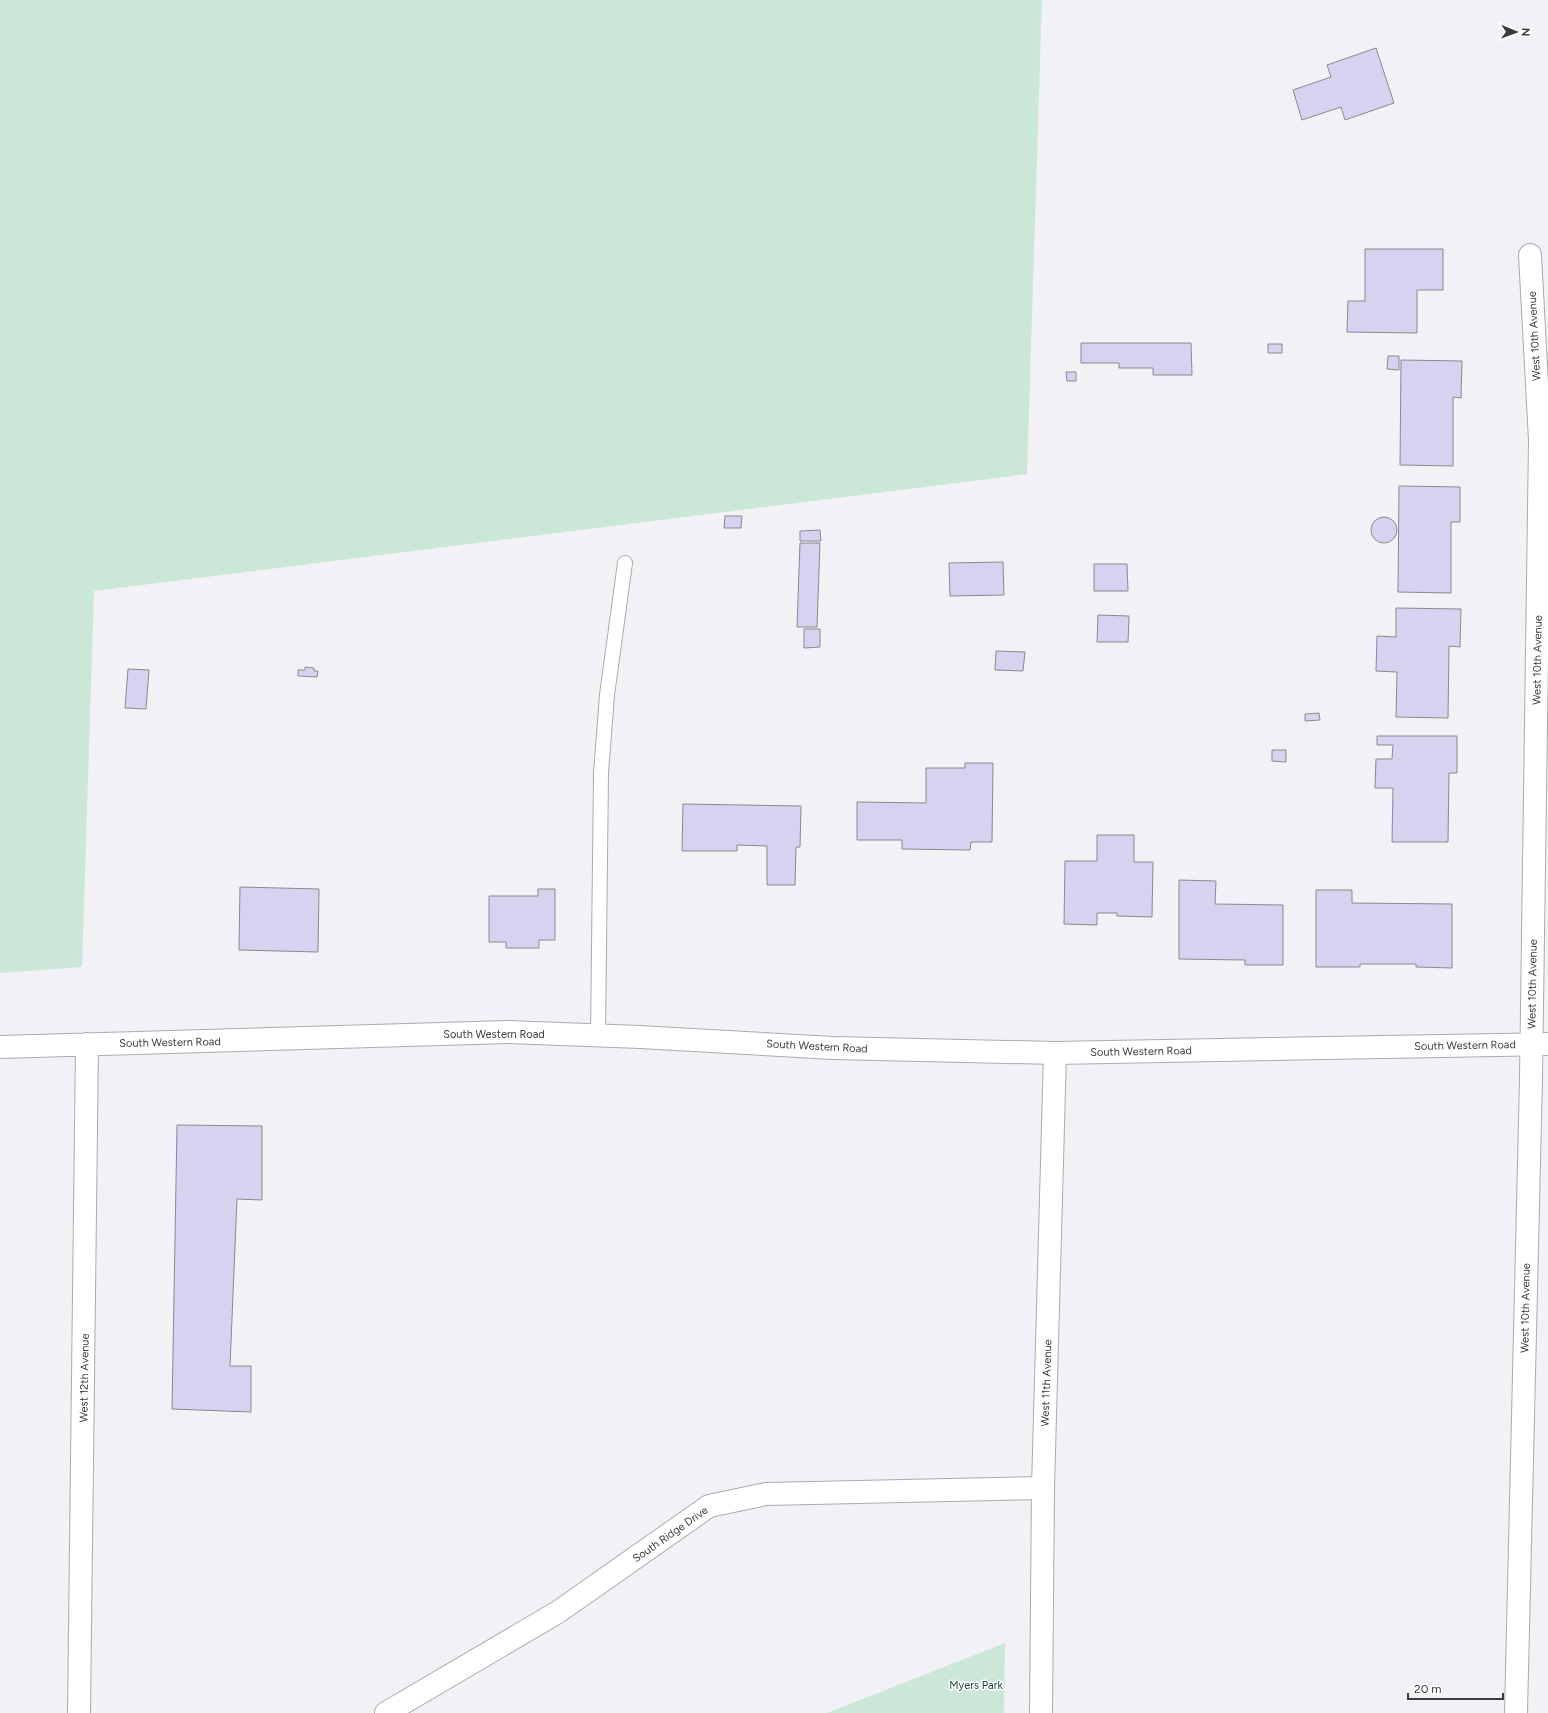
<svg xmlns="http://www.w3.org/2000/svg" width="1548" height="1713" font-family="Figtree,sans-serif">
<style>
.green{fill:#cbe7d7}
.building{fill:#d8d1ef;stroke:#8a898e}
.lines{fill:none;stroke-linecap:round;stroke-linejoin:round}
.lane-casing{stroke:#abaaaf;stroke-width:16}
.street-casing{stroke:#abaaaf;stroke-width:24}
.secondary-casing{stroke:#abaaaf;stroke-width:24}
.lane{stroke:#fff;stroke-width:14}
.street{stroke:#fff;stroke-width:22}
.secondary{stroke:#fff;stroke-width:22}
.labels{text-anchor:middle;stroke-width:3;stroke-linejoin:round;paint-order:stroke}
.street-label{font-size:11px;fill:#3b3b3d;stroke:#fff}
.park-label{font-size:11px;fill:#154c34;stroke:#fff}
</style>
<rect width="100%" height="100%" fill="#f2f1f6"/>
<path class="green" d="M0,0h1042l-15,474 -933,117 -12,376 -82,6z
M1005,1643l-1,70h-177z"/>
<path class="building" d="M1376,48l18,55 -49,17 -4,-13 -39,13 -9,-30 38,-13 -4,-12z
M1365,249h78v41h-26v43l-70,-1 1,-31h17z
M1081,343h110l1,32h-39v-7h-34v-5h-38z
M1268,344h14v9h-14z
M1388,356h11v14l-12,-1z
M1401,360l61,1 -1,37 -8,-1v69l-53,-1z
M1066,372h10v9h-9z
M1399,486l61,1v35h-9v71l-53,-1z
M725,516h17l-1,12h-17z
M1371 530a13 13 0 1 1 26 0a13 13 0 1 1-26 0Z
M820,530l1,11h-21v-10z
M800,543h20l-3,84h-20z
M1003,562l1,33 -54,1 -1,-33z
M1094,564h33l1,27h-34z
M1396,608l65,1 -1,38 -11,-1 -1,72 -52,-1 1,-45 -21,-1 1,-35 19,1z
M1098,615l31,1 -1,26h-31z
M804,629h16v18l-16,1z
M996,651l29,1 -2,19 -28,-1z
M305,667l9,1v3h4l-1,6 -19,-1v-6h7z
M128,669l21,1 -3,39 -21,-1z
M1319,713l1,7 -15,1v-7z
M1377,736h80v37h-8l-1,69h-56l1,-54h-18l1,-29h16l1,-14h-16z
M1272,750h14v12l-14,-1z
M965,763h28l-1,79h-21l-1,8 -68,-1v-9h-45v-38l69,1v-35h39z
M683,804l118,2 -1,41h-4l-1,38h-28v-39l-30,-1v6h-55z
M1097,835h37v27h19l-1,55 -35,-1v-3h-20v12l-33,-1 1,-63h32z
M1179,880l37,1 -1,23 68,1v60h-38v-5l-66,-1z
M240,887l79,2 -1,63 -79,-2z
M538,889h17v51h-16v8h-33v-6h-17v-46h49z
M1316,890h36v13l100,1v64l-36,-1v-3h-56v3h-44z
M177,1125l85,1v74l-25,-1 -7,167h21v46l-79,-3z"/>
<g class="lines">
<defs>
<path id="lane" d="M598,1036l3,-263 6,-78 18,-132"/>
<path id="street" d="M386,1713l172,-101 151,-106 57,-12 277,-6
M1041,1713l2,-225 12,-435
M1516,1713l15,-635 9,-638 -10,-185"/>
<path id="secondary" d="M0,1047l508,-15 132,5 193,11 222,5 493,-9
M79,1713l8,-669"/>
</defs>
<use href="#lane" class="lane-casing"/>
<use href="#street" class="street-casing"/>
<use href="#secondary" class="secondary-casing"/>
<use href="#lane" class="lane"/>
<use href="#street" class="street"/>
<use href="#secondary" class="secondary"/>
</g>
<g class="labels">
<g class="street-label">
<text transform="translate(1534 336) rotate(-93)" y="4">West 10th Avenue</text>
<text transform="translate(1537 660) rotate(-89)" y="4">West 10th Avenue</text>
<text transform="translate(1532 984) rotate(-89)" y="4">West 10th Avenue</text>
<text x="494" y="1038">South Western Road</text>
<text transform="translate(170 1042) rotate(-1)" y="4">South Western Road</text>
<text transform="translate(1465 1045) rotate(-1)" y="4">South Western Road</text>
<text transform="translate(817 1046) rotate(3)" y="4">South Western Road</text>
<text transform="translate(1141 1051) rotate(-1)" y="4">South Western Road</text>
<text transform="translate(1525 1308) rotate(-89)" y="4">West 10th Avenue</text>
<text transform="translate(84 1378) rotate(-89)" y="4">West 12th Avenue</text>
<text transform="translate(1046 1383) rotate(-88)" y="4">West 11th Avenue</text>
<text transform="translate(670 1534) rotate(-35)" y="4">South Ridge Drive</text>
</g>
<g class="park-label">
<text x="976" y="1689">Myers Park</text>
</g>
</g>
<g transform="translate(1516 32) rotate(91)" stroke="#ffffff" stroke-width="3" paint-order="stroke">
<path d="M0-3L7 15L0 10L-7 15Z" fill="#3b3b3d"/>
<text y="-6" font-size="11" font-weight="bold" text-anchor="middle" fill="#3b3b3d">N</text>
</g>
<path d="M1408 1693v6h95v-6" fill="none" stroke="#3b3b3d" stroke-width="2"/>
<text x="1414" y="1693" font-size="12" fill="#3b3b3d" stroke="#ffffff" stroke-width="3" paint-order="stroke">20 m</text>
</svg>
